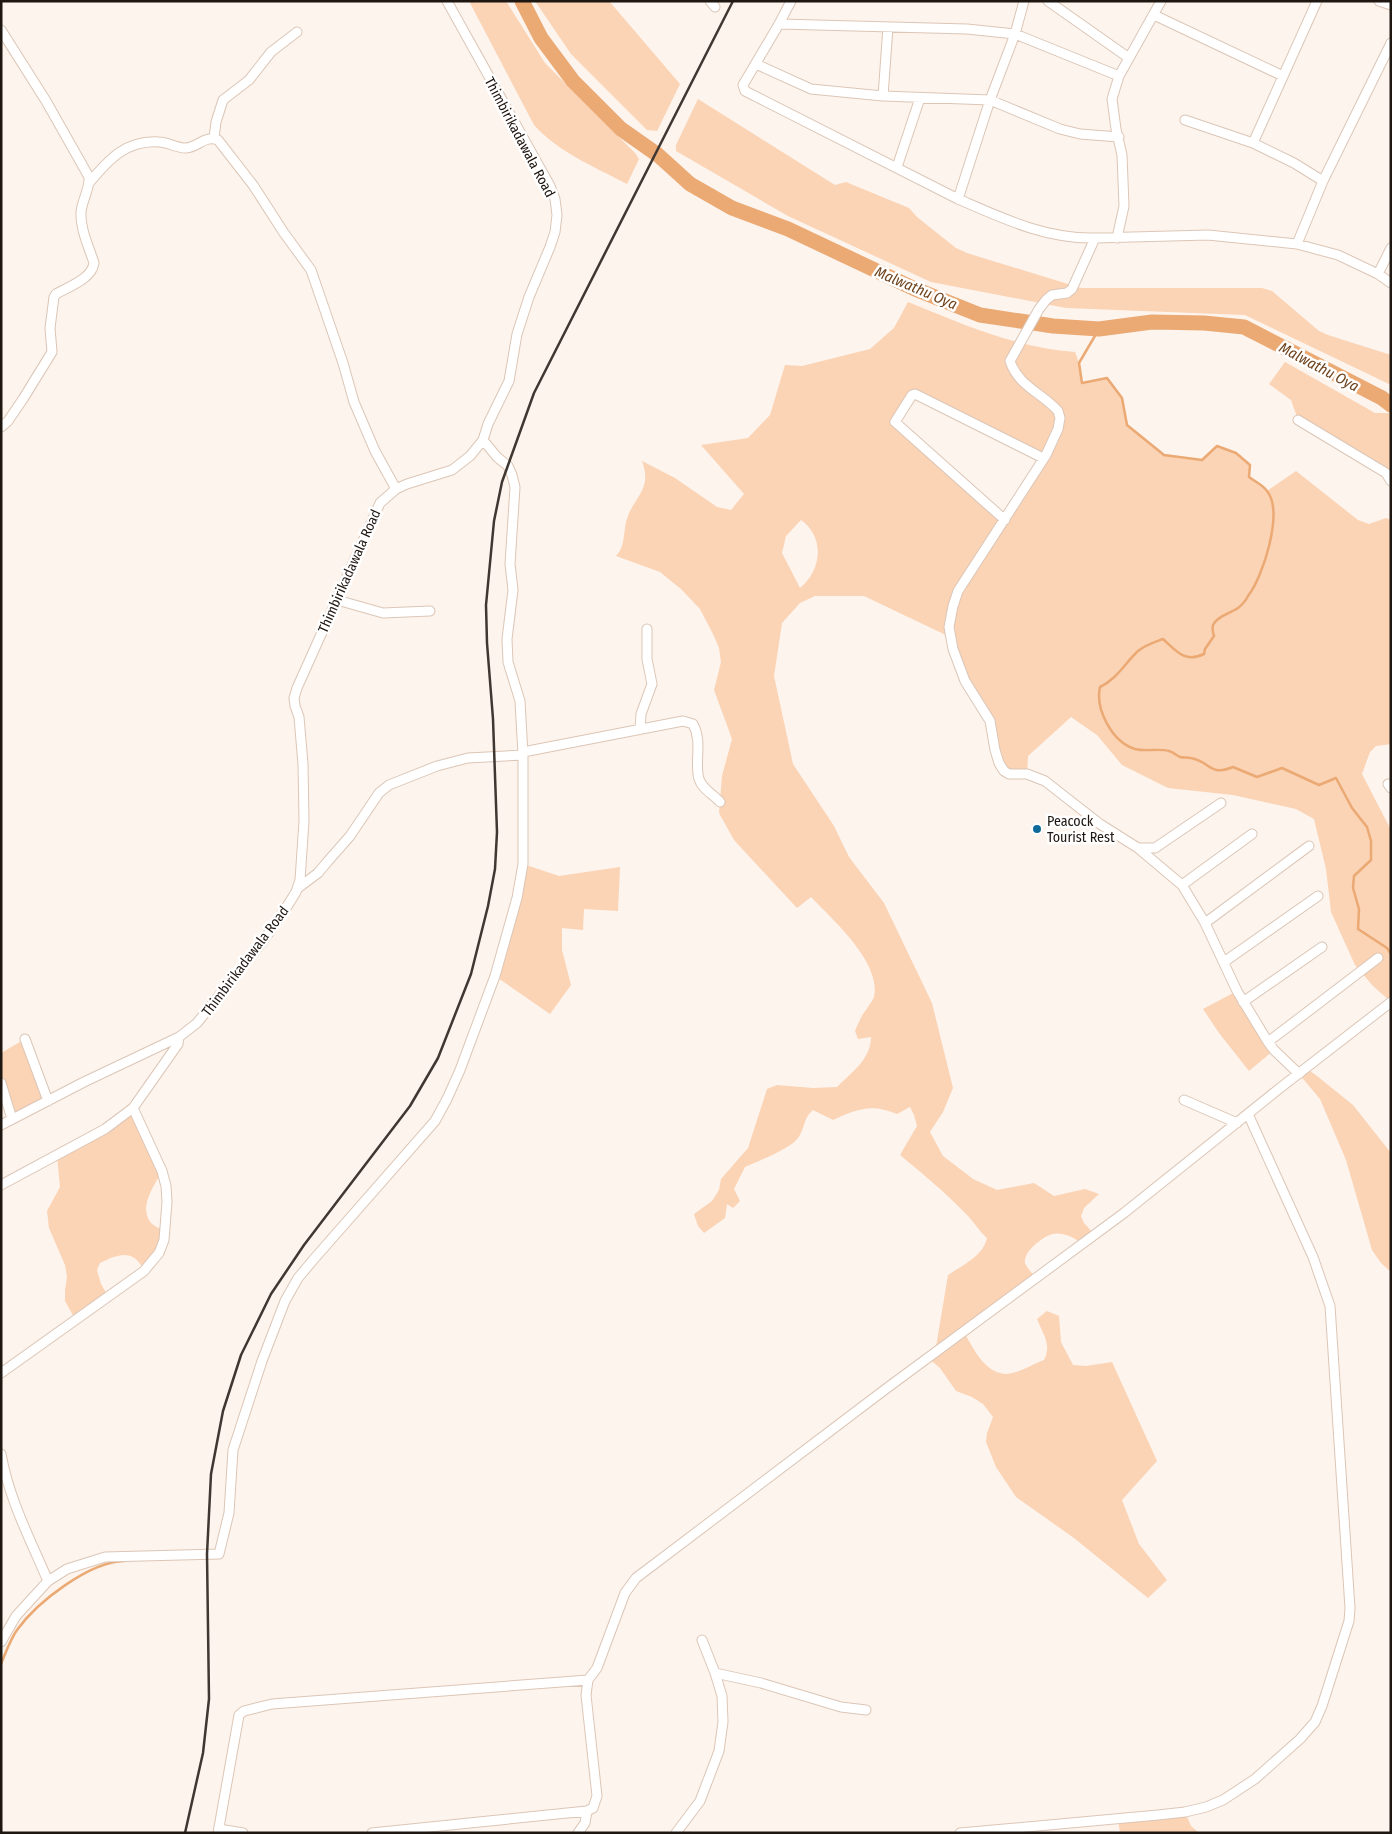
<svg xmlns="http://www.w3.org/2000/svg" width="1392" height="1834" font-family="'Fira Sans Condensed',sans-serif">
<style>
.green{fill:#fbd3b5;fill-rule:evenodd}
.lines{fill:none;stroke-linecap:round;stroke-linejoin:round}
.stream{stroke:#eba974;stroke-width:2.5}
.river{stroke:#eba974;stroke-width:15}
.street-casing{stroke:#dcc6b6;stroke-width:11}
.street{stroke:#fff;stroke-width:9}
.rail{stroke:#3f3731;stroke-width:2.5}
.poi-dot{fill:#0f6a9a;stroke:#fff;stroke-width:2}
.labels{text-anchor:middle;stroke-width:5;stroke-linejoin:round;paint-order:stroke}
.street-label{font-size:14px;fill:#1e1610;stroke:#fff}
.poi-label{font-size:14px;fill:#1e1610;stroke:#fff;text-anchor:start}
.water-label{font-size:15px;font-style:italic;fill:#6e421c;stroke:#fff}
</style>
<rect width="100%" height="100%" fill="#fdf4ed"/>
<path class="green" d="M469,1h37l39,62 90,90 4,6 -12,25c-32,-17 -69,-32 -93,-59z
M535,1h74l71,83 -23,47 -10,-1 -76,-76z
M698,99l137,86 11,-3 63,26 8,9 39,31 11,5 114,35h181l10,3 47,40 9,4 63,20v30l-146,-70 -179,-7 -135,-26 -143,-66 -112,-65v-6z
M908,302c54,22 108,46 167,50l4,11 3,20 25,-5 15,20 5,27 37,30 38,5 15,-14 19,7 14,12 -1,12 18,14 29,-20 62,49 11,4 17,-6 5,2v224l-15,2 -6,6 -8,22 29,56v172l-18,-16 -18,-21 -24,-53 -5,-43 -12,-50 -18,-10 -63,-14 -65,-7 -46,-23 -25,-30 -26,-18 -43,39 -1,18h-18l-14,-24 -15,-44 -30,-69 -86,-41h-49l-15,7 -18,20 -8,53 19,88 41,62 15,31 35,46 48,100 21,85 -10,24 -13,20 13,24 30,23 24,11 37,-7 20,13 31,-7 14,5 -15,14 -3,8 3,7 10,11 -12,10c-7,-6 -18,-12 -29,-10 -10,2 -30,18 -28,29 2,5 8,11 11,16l-72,53c9,16 21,42 43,42 12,-1 26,-10 37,-14 8,-15 -1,-26 -7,-41l10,-8 12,5 2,26 12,23 13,1 26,-4 45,99 -35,39 17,44 28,36 -19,18 -74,-60 -58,-41 -20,-30 -10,-25 1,-9 6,-16 -10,-13 -11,-7 -16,-6 -16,-23 -12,-10 7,-5 13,-78c15,-10 35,-19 39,-37 -8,-7 -13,-16 -20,-23 -21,-22 -44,-41 -67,-60l17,-29 -3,-11 -4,-8 -13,7c-26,-11 -40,-5 -64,6l-20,-10c-10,8 -8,19 -15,28 -8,11 -40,23 -53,29l-11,22 6,12 -7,7 -6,-4 -2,14 -21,15 -6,-7 -4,-12 18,-13 7,-11 2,-11 27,-31 19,-59 10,-4 36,3 24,-1c15,-15 34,-28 34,-50l-13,2 -3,-8c3,-7 6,-15 11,-21 2,-4 6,-8 8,-13 8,-34 -42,-78 -63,-100l-14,11 -63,-68 -15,-27 3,-37 10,-37 -18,-49 7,-28 -2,-14 -6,-14 -13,-25 -19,-20 -21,-17 -44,-16c11,-12 6,-25 12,-40 4,-12 15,-22 17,-35 1,-7 -1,-14 -3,-20l33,17 42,29 14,3 13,-16 -43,-49 47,-7 22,-23 15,-50 17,1 68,-17 24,-21zM915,394l128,64 -39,62 -109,-98zM801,520c24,17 21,50 -1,68l-18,-35 4,-17z
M1285,362l90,51h16v68l-93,-61 -7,-20 -22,-16z
M523,864l36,12 61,-9 -2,44 -34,-2 -1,21 -21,-2v22l9,35 -21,29 -55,-38z
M1237,991l37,59 -25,21 -30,-38 -16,-24z
M25,1039l23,62 -36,18 -11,-36v-30z
M1306,1068l11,8 36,29 38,48v119l-10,-9 -9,-13 -26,-90 -26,-61 -21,-25z
M133,1108l29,63c-8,15 -24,36 -11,52 3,3 10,6 14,8l-1,9 -20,31c-10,-23 -26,-17 -44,-8l-3,7 4,14 7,12 -33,23 -10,-18v-11l2,-13 -2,-12 -16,-37 -2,-17 13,-24 -3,-31z
M1185,1812l6,14 8,7h-79l-2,-14z"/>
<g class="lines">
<path class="stream" d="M1099,329l-20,34 3,20 25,-5 15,20 5,27 37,30 38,5 15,-14 19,7 14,12 -1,12c5,4 14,8 18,14 17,21 -4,86 -19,105 -2,4 -6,9 -10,12 -7,5 -21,8 -25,17 -1,4 0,8 1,11l-9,13 -1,5c-19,9 -27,-2 -41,-15 -8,3 -18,6 -25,12 -13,12 -21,28 -38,36 -5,22 12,55 35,62 11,3 23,-1 34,2 4,1 7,4 11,6 3,1 7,0 11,1 19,3 18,19 42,9l24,10 25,-9 37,17 17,-7 16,30 15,19 4,14v19l-17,16 -1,12 6,21 -1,20 29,19 4,6
M1,1664c5,-12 9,-24 16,-34 20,-28 72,-68 107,-69"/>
<path class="river" d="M522,1l19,37 32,43 48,48 37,26 32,29 42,24 56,21 127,60 65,26 73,11 46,3 53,-7 52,1 40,4 138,71 9,7"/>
<defs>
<path id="street" d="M710,1l5,6
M1024,1l-9,33 -25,66 -32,99c44,19 87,40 137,39
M1048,1l81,57
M1379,1l12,4
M1154,15l129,61
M779,24l12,-23
M1,30l45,71 43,76c1,12 -7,23 -8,35 -1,17 8,35 13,51 -2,16 -26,24 -38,31l-2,3 -4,31 2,24 -29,47 -15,22 -7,6
M756,64l55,25 72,7 107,4 70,29 20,5 39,3
M883,96l5,-69
M1185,120l68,23 41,20 29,18
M214,138l2,-16 7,-22 26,-20 22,-28 26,-20
M1253,143l64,-142
M897,167l23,-69
M89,183c20,-24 37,-43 70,-41 9,0 17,6 27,6 13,-1 18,-13 32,-8l35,45 31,48 27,37 32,93 11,39 21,49 21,38
M958,199l-213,-108 -2,-6 36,-61 188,5 48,5 104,42
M1117,238l7,-32 -2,-51 -6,-26 -4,-30 7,-23 42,-75
M1297,244l26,-63 68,-138
M1378,274l13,-26
M1298,420l88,53 5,8
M1005,520l-110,-98 17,-27 3,-1 128,64
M337,600l46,13 47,-2
M640,729l1,-15 11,-30 -5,-25v-30
M523,752l160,-31 10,3c10,19 1,37 6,55 3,10 14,15 21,23
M1388,784l3,4
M1138,848h17l66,-45
M1182,885l70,-51
M298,888l20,-15 10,-12 22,-25 29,-43 10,-8 48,-19 31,-8 55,-3
M1205,923l104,-77
M1224,962l94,-66
M1243,1002l79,-55
M25,1039l23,62
M1268,1042l110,-84
M1299,1074l-25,-24 -6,-8 -31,-51 -32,-68 -23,-38 -44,-37 -38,-24 -55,-43 -18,-7h-18l-5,-3 -5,-8 -4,-13 -5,-29 -25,-40 -12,-32 -4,-22 4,-21 5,-15 88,-136 12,-26 2,-11 -2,-7c-16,-18 -40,-25 -48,-50l29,-52 7,-9 6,-5 15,-2 5,-4 23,-51 113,-3 89,9 41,11 40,19 13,9
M1,1083l11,36
M1184,1100l53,23
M1,1125l83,-43 95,-45 18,-14 66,-82 23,-33 10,-16 4,-12 4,-59 -1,-57 -4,-47 -4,-11 -1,-8 3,-10 83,-185 16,-14 11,-5 45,-14 18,-14 13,-16 5,-16 21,-43 8,-47 12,-37 21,-50 5,-15 2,-17 -2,-16 -5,-13 -103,-185
M1,1185l104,-56 28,-21 45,-64 1,-7
M1,1373l143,-102 15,-18 5,-13 3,-38 -1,-16 -4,-15 -29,-63
M1,1454c8,45 29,85 47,127l-32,35 -15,26
M48,1581l19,-12 38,-12 114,-3 10,-41 4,-63 29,-89 23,-60 13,-23 16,-19 121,-138 12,-22 13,-29 35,-94 22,-78 6,-34v-109l-3,-54 -12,-39 -1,-23 6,-49 -3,-26 5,-77 -3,-12 -4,-9 -11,-9 -14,-17
M715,1673l46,10 80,24 25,3
M219,1829l24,4
M218,1833l21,-118 5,-4 28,-7 316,-24
M372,1833l215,-22 6,-3 4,-12 -11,-101 2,-15 9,-12 28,-75 11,-15 251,-190 237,-175 156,-125 111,-86
M578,1833l7,-10 2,-12
M676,1833l24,-32 19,-50 4,-29 -1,-26 -7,-23 -13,-33
M960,1833l198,-18 27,-3 21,-5 17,-7 32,-21 45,-40 15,-17 7,-16 27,-85 1,-13 -20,-302 -17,-49 -65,-143"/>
</defs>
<use href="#street" class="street-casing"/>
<use href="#street" class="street"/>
<path class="rail" d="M185,1833l18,-80 6,-54 -2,-145 4,-80 12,-63 18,-56 30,-61 33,-49 106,-139 28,-48 33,-84 17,-68 7,-37 2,-37 -4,-113 -6,-76 -1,-38 8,-84 8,-39 32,-89 199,-392"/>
</g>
<circle class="poi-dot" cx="1037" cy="829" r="5"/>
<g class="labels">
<g class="street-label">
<text transform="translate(520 137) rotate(62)" y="5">Thimbirikadawala Road</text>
<text transform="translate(349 571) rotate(-66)" y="5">Thimbirikadawala Road</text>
<text transform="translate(245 961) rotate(-53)" y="5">Thimbirikadawala Road</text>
</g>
<g class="poi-label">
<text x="1047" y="826">Peacock<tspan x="1047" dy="16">Tourist Rest</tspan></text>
</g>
<g class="water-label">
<text transform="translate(916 288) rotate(23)" y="5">Malwathu Oya</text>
<text transform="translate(1319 367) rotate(28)" y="5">Malwathu Oya</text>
</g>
</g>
<rect width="1392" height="1834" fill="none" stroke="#1e1610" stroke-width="5"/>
</svg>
